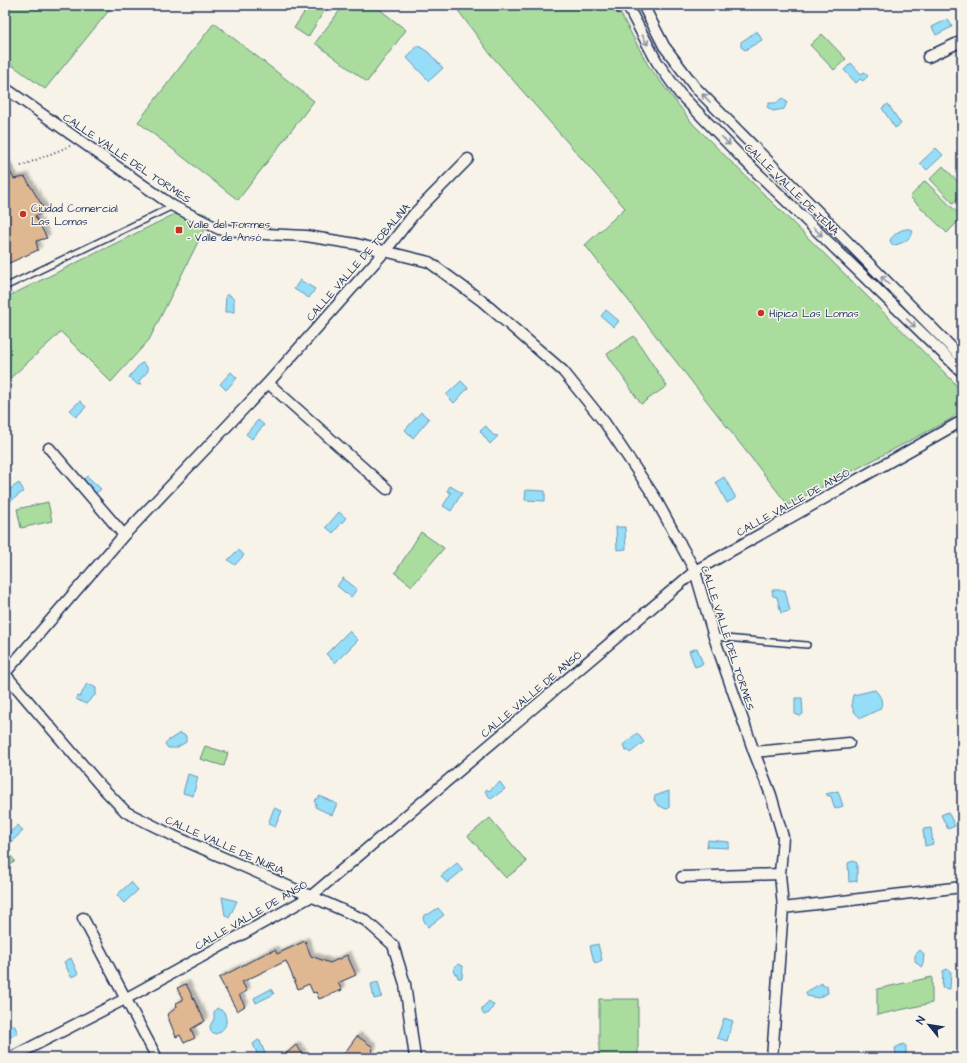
<svg xmlns="http://www.w3.org/2000/svg" width="967" height="1063" font-family="'Architects Daughter',sans-serif">
<style>
.green{fill:#aadc9e;stroke:#62867e}
.water{fill:#96ddf8;stroke:#6597ba}
.building{fill:#dfb790;stroke:#1b2f5e;filter:url(#shadow)}
.lines{fill:none;stroke-linecap:round;stroke-linejoin:round}
.service-casing{stroke:#1b2f5e;stroke-width:8}
.minor-casing{stroke:#1b2f5e;stroke-width:13}
.path{stroke:#1b2f5e;stroke-width:2;stroke-dasharray:1 3;stroke-linecap:butt}
.service{stroke:#f7f3e8;stroke-width:5}
.minor{stroke:#f7f3e8;stroke-width:10}
.oneway{stroke:#8991a3}
.poi-dot{fill:#c8321e;stroke:#f7f3e8;stroke-width:1.5}
.labels{text-anchor:middle;stroke-width:3;stroke-linejoin:round;paint-order:stroke}
.street-label{font-size:11px;fill:#1b2f5e;stroke:#f7f3e8}
.poi-label{font-size:11px;fill:#1b2f5e;stroke:#f7f3e8;text-anchor:start}
</style>
<defs>
<filter id="shadow"><feDropShadow dx="3.5" dy="-3.5" stdDeviation="1" flood-color="#0004"/></filter>
</defs>
<rect width="100%" height="100%" fill="#f7f3e8"/>
<filter id="ink" filterUnits="userSpaceOnUse"><feTurbulence type="fractalNoise" baseFrequency=".025" numOctaves="2"/><feDisplacementMap in="SourceGraphic" scale="8" xChannelSelector="R" yChannelSelector="G"/><feConvolveMatrix kernelMatrix="1 2 1 2 8 2 1 2 1" color-interpolation-filters="sRGB"/></filter>
<g filter="url(#ink)">
<path class="green" d="M5,5h103l3,3 -66,81 -40,-29z
M309,5h12l5,3 -18,29 -14,-9z
M344,5h30l32,25 -39,52 -52,-39z
M454,5h162l32,60 45,59 260,257c10,13 13,26 -2,38l-163,86 -203,-260 40,-37 -134,-153z
M214,23l100,78 -76,99 -100,-78z
M822,34l24,25 -12,11 -24,-25z
M943,166l19,20v8l-9,9 -23,-24z
M925,181l37,36 -15,16 -37,-36z
M187,208l24,8 -62,124 -38,42 -50,-50 -56,51v-85z
M634,336l33,50 -26,18 -34,-50z
M48,502l4,19 -31,7 -4,-19z
M421,532l23,16 -32,38 -17,-13z
M205,746l23,7 -4,13 -24,-7z
M490,818l37,44 -21,16 -38,-42z
M5,849l10,12 -10,9z
M932,977v26l-55,12v-26z
M599,999h39v59h-39z"/>
<path class="water" d="M948,19l4,8 -16,8 -4,-8z
M757,31l5,9 -17,10 -4,-3v-5z
M417,45l11,7 15,16 -14,13 -22,-23z
M851,63l10,11 3,-2 4,4 -5,5 -3,-2 -4,4 -12,-13z
M782,98l5,4 -3,7 -11,2 -6,-4 2,-4h7z
M888,104l13,20 -6,4 -13,-20z
M936,148l7,7 -16,15 -7,-7z
M911,229l2,3c-4,8 -12,13 -21,13l-2,-5c5,-7 12,-12 21,-11z
M300,280l15,9 -6,9 -15,-9z
M226,295h4l4,5v12h-9z
M606,310l13,11 -5,6 -13,-11z
M143,363l4,4 1,4 -9,10 2,3 -3,1 -9,-8 11,-13z
M231,372l6,6 -11,12 -6,-6z
M461,381l7,7 -14,15 -8,-8z
M80,401l6,6 -10,10 -6,-7z
M421,412l8,7 -16,19 -8,-8z
M258,420l6,5 -12,14 -6,-5z
M486,426l7,9 5,1 -8,8 -10,-13z
M87,476l14,13 -6,5 -13,-13z
M724,477l12,21 -9,5 -11,-21z
M19,483l5,8 -16,12 -3,-4v-10l2,2z
M450,486l12,7 -11,18 -8,-5 8,-13 -4,-2z
M526,490l19,1v10l-20,-1z
M339,512l7,6 -13,15 -7,-6z
M616,527h9l1,22 -9,1z
M238,550l6,5 -9,10 -7,-5z
M343,578l14,11 -6,8 -14,-11z
M772,590h13l5,21 -9,2 -4,-16 -4,-1z
M349,631l9,9 -23,23 -9,-9z
M697,648l6,16 -8,3 -6,-16z
M87,683l9,5v6l-10,10 -10,-5 2,-3 2,1z
M875,690c5,5 9,12 5,19l-19,9c-9,-6 -11,-13 -8,-23z
M795,698h7l1,16 -3,2 -5,-2z
M180,733l6,3v6l-10,6h-8l-3,-4 1,-2z
M637,733l7,9 -14,11 -2,-3 -2,1 -3,-6z
M188,774l10,3 -5,19 -10,-3z
M500,782l5,7 -14,10 -6,-8 2,-2 2,2z
M669,791v17l-3,1 -8,-4 -4,-5 1,-4z
M838,791l5,15 -8,3 -4,-13h-3l-2,-2z
M320,796l17,8 -5,11 -17,-8 1,-3 -2,-3z
M274,808l8,3 -7,16 -7,-3z
M948,812l7,14 -7,3 -7,-14z
M18,825l5,6 -12,11 -5,-6z
M931,828l2,16 -8,2 -2,-17z
M708,840l21,2v6l-22,-1z
M853,861l4,2v18l-8,1 -1,-19z
M457,863l6,7 -16,13 -6,-7z
M131,882l7,8 -14,13 -7,-8z
M222,897l15,4 -8,17 -4,-3z
M438,908l6,7 -16,12 -5,-8 1,-4 5,-1z
M598,944l4,16 -5,3 -3,-1 -4,-16z
M920,950l4,4 -1,10 -2,3 -6,-6v-6z
M71,958l7,16 -7,3 -7,-15z
M458,964l5,2 -1,12h-4l-1,-4h-2l-1,-6z
M947,969l4,3 -1,17 -8,-1 1,-17z
M378,982l4,15 -8,2 -3,-15z
M822,983l1,3 4,-1 1,8 -10,5 -11,-2 -1,-4z
M271,989l3,5 -18,9 -2,-5z
M489,1001l5,4 -5,8 -5,2 -2,-3v-4z
M217,1008l7,4c4,11 3,16 -8,22l-5,-2 -1,-6 4,-7v-7z
M724,1018l9,3 -6,20 -10,-3z
M14,1025l4,8 -13,7v-10z
M258,1040l2,1 6,15 -7,2 -6,-14z
M903,1044l3,2v12h-9l-2,-10z"/>
<path class="building" d="M5,162l9,17 11,-2 21,35 -11,4 12,22 -11,3 2,9 -33,15z
M305,941l6,15 19,7 17,-8 9,20 -18,8 4,7 -23,9 -3,-7 -3,1 -4,-9 -11,5 -12,-28 -44,21 5,9 -8,4 6,11 -8,5 -18,-33 47,-25 9,-3 2,4z
M186,984l19,37 -14,8 4,9 -11,5 -4,-8 -4,2 -9,-22 10,-8 -1,-4 7,-3 -6,-12z
M357,1036l16,11 -1,2 1,1 -5,8h-27z
M296,1045l7,9 -5,4h-17z"/>
<g class="lines">
<defs>
<path id="service" d="M619,10l9,-5
M5,287l168,-81
M714,637l93,8"/>
<path id="minor" d="M627,5l30,57 23,32 60,62 222,216
M643,5l21,41 31,41 267,271
M928,57l34,-16
M5,88l168,118 46,23 46,5 41,2 50,8 73,18 53,39 81,70 42,52 49,73 41,75 19,66 40,115 17,43 12,42 -3,37 3,34 -11,150
M268,383l119,106
M49,448l75,87
M5,673l119,-138 144,-152 118,-133 28,-36 54,-55
M5,674l94,110 27,28 48,24 191,84 28,25 12,39 10,74
M754,752l95,-9
M682,877l98,-3
M783,908l179,-21
M83,918l74,140
M10,1058l115,-59 185,-102 385,-326 267,-150"/>
</defs>
<use href="#service" class="service-casing"/>
<use href="#minor" class="minor-casing"/>
<path class="path" d="M21,166l49,-20"/>
<use href="#service" class="service"/>
<use href="#minor" class="minor"/>
</g>
<defs><path id="oneway-shaft" d="M-6 0H5M1.5-3L5.5 0L1.5 3" fill="none" stroke-width="1.6" stroke-linecap="round" stroke-linejoin="round"/></defs>
<g class="oneway">
<use href="#oneway-shaft" transform="translate(645 40) rotate(61)"/>
<use href="#oneway-shaft" transform="translate(706 98) rotate(-134)"/>
<use href="#oneway-shaft" transform="translate(726 141) rotate(46)"/>
<use href="#oneway-shaft" transform="translate(818 232) rotate(44)"/>
<use href="#oneway-shaft" transform="translate(885 280) rotate(-135)"/>
<use href="#oneway-shaft" transform="translate(911 323) rotate(44)"/>
</g>
</g>
<g class="poi-dot">
<circle cx="23" cy="214" r="4"/>
<rect x="175" y="226" width="8" height="8" rx="2"/>
<circle cx="761" cy="313" r="4"/>
</g>
<g class="labels">
<g class="street-label">
<text transform="translate(127 158) rotate(34)" y="4">CALLE VALLE DEL TORMES</text>
<text transform="translate(792 189) rotate(44)" y="4">CALLE VALLE DE TENA</text>
<text transform="translate(358 262) rotate(-49)" y="4">CALLE VALLE DE TOBALINA</text>
<text transform="translate(793 502) rotate(-29)" y="4">CALLE VALLE DE ANSÓ</text>
<text transform="translate(728 638) rotate(72)" y="4">CALLE VALLE DEL TORMES</text>
<text transform="translate(531 694) rotate(-40)" y="4">CALLE VALLE DE ANSÓ</text>
<text transform="translate(225 845) rotate(24)" y="4">CALLE VALLE DE NURIA</text>
<text transform="translate(251 915) rotate(-30)" y="4">CALLE VALLE DE ANSÓ</text>
</g>
<g class="poi-label">
<text x="31" y="212">Ciudad Comercial<tspan x="31" dy="13">Las Lomas</tspan></text>
<text x="187" y="228">Valle del Tormes<tspan x="187" dy="13">- Valle de Ansó</tspan></text>
<text x="769" y="317">Hípica Las Lomas</text>
</g>
</g>
<rect width="967" height="1063" fill="none" stroke="#f7f3e8" stroke-width="20"/>
<rect x="10" y="10" width="947" height="1043" fill="none" stroke="#1b2f5e" stroke-width="1.5" filter="url(#ink)"/>
<g transform="translate(929 1025) rotate(300)" stroke="#f7f3e8" stroke-width="3" paint-order="stroke">
<path d="M0-3L7 15L0 10L-7 15Z" fill="#1b2f5e"/>
<text y="-6" font-size="11" font-weight="bold" text-anchor="middle" fill="#1b2f5e">N</text>
</g>
</svg>
